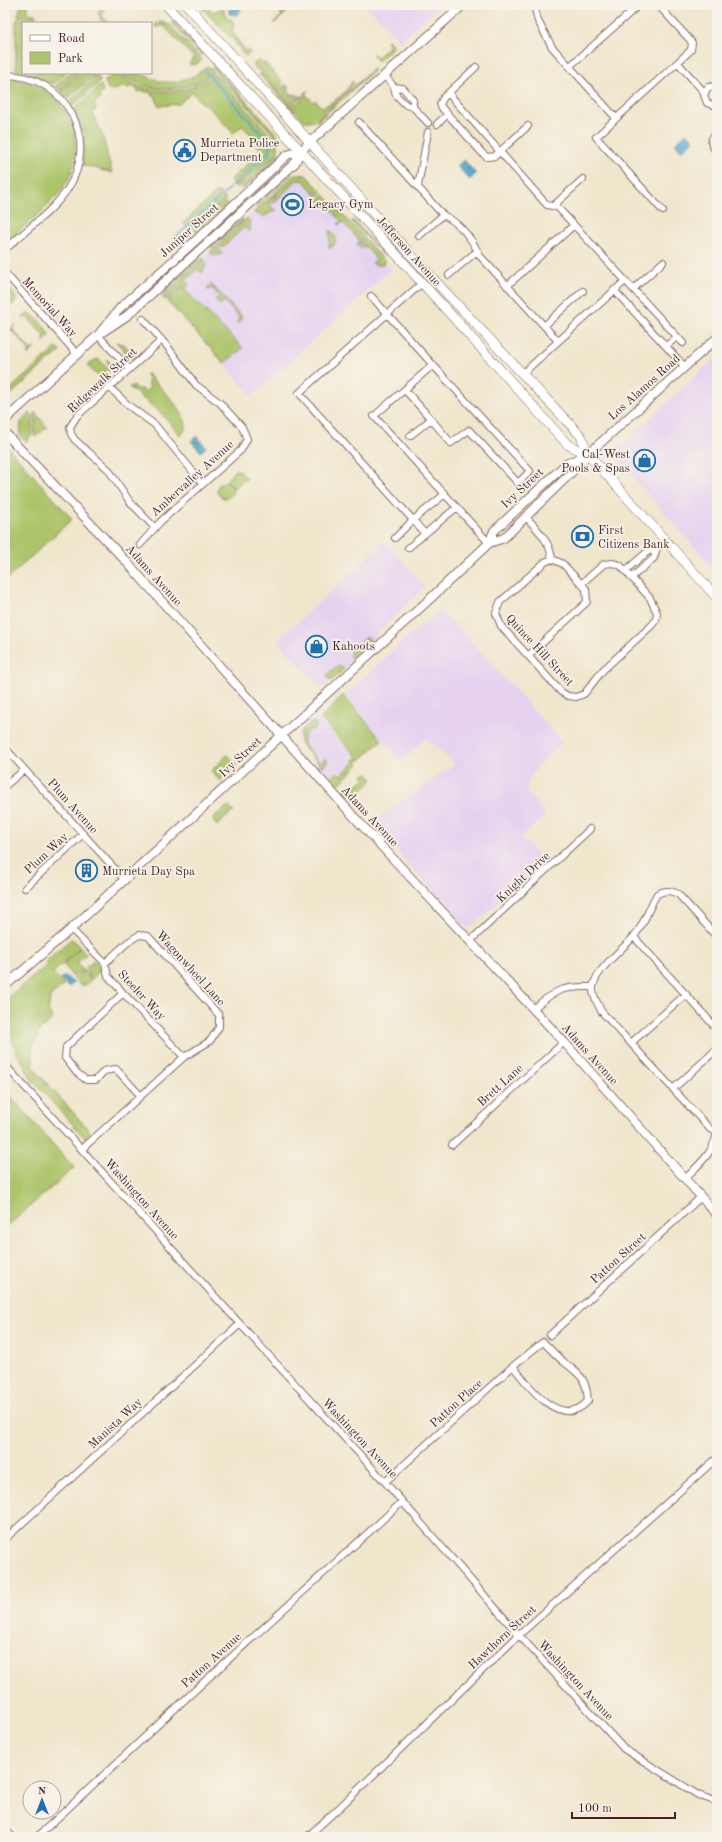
<svg xmlns="http://www.w3.org/2000/svg" width="722" height="1842" font-family="'Old Standard TT',serif">
<style>
.built{fill:#e6d2f0}
.green{fill:#acc56b;stroke:#7b724b}
.water{fill:#4ba5c9;stroke:#4a627a}
.lines{fill:none;stroke-linecap:round;stroke-linejoin:round}
.stream{stroke:#4ba5c9;stroke-width:2}
.street-casing{stroke:#846563;stroke-width:8}
.secondary-casing{stroke:#846563;stroke-width:10}
.primary-casing{stroke:#846563;stroke-width:10}
.street{stroke:#fff;stroke-width:6}
.secondary{stroke:#fff;stroke-width:8}
.primary{stroke:#fff;stroke-width:9}
.labels{text-anchor:middle;stroke-width:3.5;stroke-linejoin:round;paint-order:stroke}
.poi-label{font-size:12px;fill:#4a1f2b;stroke:#f7f3e8;text-anchor:start}
.street-label{font-size:12px;fill:#4a1f2b;stroke:#f7f3e8}
</style>
<rect width="100%" height="100%" fill="#f7f3e8"/>
<filter id="ink" filterUnits="userSpaceOnUse"><feTurbulence type="fractalNoise" baseFrequency=".025" numOctaves="2"/><feDisplacementMap in="SourceGraphic" scale="8" xChannelSelector="R" yChannelSelector="G"/><feConvolveMatrix kernelMatrix="1 2 1 2 8 2 1 2 1" color-interpolation-filters="sRGB"/></filter>
<filter id="wash" filterUnits="userSpaceOnUse"><feTurbulence type="fractalNoise" baseFrequency=".012" numOctaves="4" result="noise"/><feDisplacementMap in="SourceGraphic" scale="16" xChannelSelector="R" yChannelSelector="G"/><feGaussianBlur stdDeviation="0.9" result="paint"/><feColorMatrix in="noise" values="0 0 0 0 0 0 0 0 0 0 0 0 0 0 0 0 0 1.4 0 .05"/><feComposite in="paint" operator="in"/></filter>
<g filter="url(#wash)">
<rect width="100%" height="100%" fill="#f0e6cc"/>
<path class="built" d="M366,5h75l-41,36z
M296,174l10,1 86,94 -141,127 -27,-33 18,-15 -60,-61 -15,14 -6,-5z
M717,356v217l-100,-114 1,-11z
M385,541l40,46 -44,43 -26,30 -33,28 -45,-47z
M440,611l18,16 105,115 -27,26 -8,14 -2,9 20,25 -25,21 20,21 -19,25 -54,46 -63,-68 -30,-41 80,-56 -29,-26 -25,23 -56,-66 55,-52z
M315,715l37,39 -3,3 4,5 -12,11 -4,-3 -9,8 -31,-41 2,-7z"/>
<path class="green" d="M21,5h7v9h7l1,4 -18,-2z
M199,5h7l7,7 11,-5v6l5,6 3,1 2,4 -2,7 11,17 7,4 -1,2 -4,2 -11,-15z
M274,5h8l6,6 -13,12h-1l8,-8z
M101,8l4,3 -3,4 7,8h-7l-4,-12z
M19,19l23,1v3h-19v49l-7,-2v-46l1,-5z
M160,22l10,3 32,35 -5,4 -7,1v-3l4,-4 -31,-33 -6,3 -2,-3z
M174,22l29,32 -1,2 -30,-33z
M388,40l6,6 -16,15 -4,-5 -1,-3 4,4 13,-12 -3,-4z
M259,60l3,3h3l18,19 -3,3 17,19 10,-9 6,7 2,-2 6,7c10,-2 28,-16 31,-26l2,3 -40,37h-10l-8,-8 -1,-4 -33,-37 -7,-4 -1,-4z
M208,66l6,6c-28,23 -65,22 -94,1h16l27,9h13l18,-6z
M214,66l68,74 -2,2 -68,-75z
M373,69v2l-56,51 -1,-1z
M25,73h41l-12,11z
M69,73h10l-18,17 -6,-3z
M82,73l15,1 -30,25 -5,-8z
M115,73c7,3 14,9 21,12 28,11 55,8 79,-11l63,70v8l-41,36 -7,-8 31,-28 -5,-12 -14,-14 -9,7 -28,-30 -2,1 -11,-12 -13,12 -20,2 -4,-10h-3l-1,-3 -8,-2 -5,1 -4,-6 -7,2 -1,-2 -12,4 -6,-1 -3,-8z
M261,73l33,37 -1,2 -34,-38z
M98,76l2,6 -28,25 -1,-7z
M5,79c40,-1 73,31 70,72 0,10 -2,20 -7,29 -14,25 -42,44 -63,63z
M285,84l4,3 -2,2 6,6 2,-1 6,3 6,-6 1,1 -11,9 -14,-15z
M101,85l2,7 -4,2 1,6 -4,1 -2,3 2,6 -4,2 11,25 9,36 -29,-8v-29l-8,-25 1,-3z
M279,153l2,2 -38,34 -2,-1z
M294,172l-38,35h-1z
M296,174l10,1 16,17 -5,4 -15,-17 -3,2 -2,-1 -24,24 4,-13z
M218,191l8,8 -36,31 -7,-7z
M276,192l-6,11 1,4 5,3 -13,7 -9,-5z
M323,194l42,45 -7,7 -2,-1 4,-4 -17,-19 -4,3 -1,-1 3,-3 -15,-18 -4,4 -5,-5z
M225,202l2,3 -30,27 -3,-2z
M243,218l-1,3 -30,26h-2z
M247,218l4,6 -2,7 -5,-4 -21,20h-3l-2,-2z
M353,220l33,37 -34,-35z
M330,230l6,8 -2,7 -5,4z
M366,240l19,22c-4,4 -8,4 -13,1l4,-4 -11,-13 -5,3 -1,-2z
M217,246l5,8 -8,2 -4,-4z
M198,258l1,1 -36,33h-2z
M203,258l3,7 -4,8 -4,-4 -12,11 3,4 -4,5 -3,-4 -17,15 -2,-2v-3z
M211,284l31,33 -1,5h-5l4,-4 -16,-17 -4,4 -5,-5 4,-4 -7,-8 -4,2 -1,-2z
M6,285l9,10 -1,1 3,4 -8,8h-3l-1,8z
M182,287l61,61 -19,15 -57,-62z
M28,313c8,3 19,14 21,23l-6,6 2,-5 -18,-20 -5,2z
M16,325l-4,4 19,21 5,-3 -8,8 2,-4 -18,-21 -6,3z
M116,342l9,3 11,12 -1,2 -7,-2 -5,-9z
M57,347l3,5 -11,8 -44,40 1,-7z
M98,359l3,2 8,10 -8,7 -13,-11 1,-4z
M106,359l12,10 -1,6 -8,-10z
M147,373c12,15 39,36 39,55l-5,8 -18,-21 -34,-28 5,-1 4,4 3,-2 4,4 5,-5 -2,-3 1,-5 -3,-3z
M35,412l12,15 -12,10c-2,-7 2,-16 -1,-23z
M30,413l3,4 -1,18 -6,7 -6,-7 1,-13z
M5,444l67,75 -67,62z
M235,470l5,1 7,7 -13,10 -8,-7z
M217 490a8 8 0 1 1 16 0a8 8 0 1 1-16 0Z
M367,637l4,3 -18,20 -3,-4 1,-6z
M338,665l6,4 -13,12 -4,-4 1,-3z
M343,695l39,45 -22,20 -2,-1 1,2 -2,1 2,2 -21,21 -7,-8 5,-5 5,3 14,-13 -3,-4 3,2 3,-2 -37,-39z
M313,722l4,3 -2,4h-4l-7,6v10l16,18 6,-5 1,2v3l-5,4 -22,-24 1,-12 9,-8z
M227,755l9,8 1,3 -17,15 -9,-10z
M367,773l6,7 -17,15 -5,-1 -3,2 -5,-5 6,-5 2,3 11,-8 1,1 3,-3 -3,-3z
M228,806l6,6 -3,1 -14,13 -5,-6z
M71,939l4,2 5,6 -27,26 11,12 -14,12 -2,15 5,6 -13,12 -8,17 2,22 56,62 -1,5 -4,2 -52,-57 -17,-30 -4,-11 -7,-2v-38l41,-34v-5z
M80,948l6,6 -9,9 6,7 -10,7 -10,-13z
M93,960l6,6 1,4 -9,10 -5,-13 6,-4z
M85,970l5,11 -4,4h-6l-6,-6z
M5,1090l69,78 -69,60z"/>
<path class="water" d="M235,7h6l-1,5 -3,3 -8,-1v-5h5z
M687,133l7,7 -12,11 -7,-8z
M464,160l12,14 -6,6 -13,-14z
M197,436l9,11 -5,5 -10,-11z
M65,976l9,7 -6,4 -7,-8z"/>
<g class="lines">
<path class="stream" d="M175,238l95,-86v-9l-66,-73"/>
</g>
</g>
<g filter="url(#ink)">
<g class="lines">
<defs>
<path id="street" d="M534,5l4,16 14,26 64,71
M658,5l32,35 2,3 -1,7 -95,87 67,74
M678,63l26,29
M570,66l69,-61
M476,67l-32,30 -4,7 2,4 41,46 4,3 8,-1 33,-30
M5,75c61,0 96,65 62,115 -16,23 -42,40 -62,60
M385,76l9,11 2,8 10,10 7,2 15,16
M717,86l-9,1 -4,8 3,8 6,2 4,-1
M394,87l9,1 10,12v7
M448,93l99,112 10,2 5,5 121,131
M359,122l84,93c17,8 29,24 37,41l78,85
M437,124l11,-10
M717,132c-8,7 -7,13 0,20
M418,186l10,-54
M553,206l30,-27
M419,236l24,-21
M5,273l73,82
M449,275l28,-24
M422,283l-123,110 114,127 32,-26
M507,286l67,-61
M633,289l30,-27
M614,290l71,77
M371,296l62,69
M544,326l39,-35
M98,335l31,34
M666,346l11,-9
M522,374l103,-93
M109,387l20,19 26,19 48,59
M405,390l26,29
M410,436l21,-17 20,24 18,-13 49,53 12,-12 -97,-106 -59,51 115,127
M525,516c12,13 25,25 27,43
M155,528l-25,-26 -22,-33 -33,-29 -4,-6 -1,-7 7,-11 85,-76
M395,538l18,-18 12,14
M140,545l20,-23 81,-72 6,-11 -5,-12 -22,-24 -24,-18 -29,-39 -24,-27
M408,548l49,-41
M552,559l-7,3 -45,40 -4,11 5,13 60,66 7,4 8,1 8,-3 19,-24 48,-44 5,-6 1,-7 -7,-15 -30,-33 -8,-2 -8,1 -23,20
M625,571l22,-19 10,-4 8,-7
M631,578l23,-20 3,-10
M528,656l59,-54 -1,-13 -23,-25 -11,-5
M5,748l119,131
M5,786l19,-16
M25,888l58,-54
M71,929l34,34 3,13 15,17 61,64
M634,937l83,92
M717,937l-39,-43c-8,-4 -13,-4 -21,0 -8,13 -12,29 -22,41 -11,14 -44,37 -42,56 1,7 5,13 8,20l109,118 7,3
M470,941l120,-112
M123,993l-57,54 -1,11 11,14 10,8h10l8,-9 12,-2 24,26
M533,1009c23,-20 30,-23 60,-22
M631,1043l55,-49
M5,1065l235,259 145,158 134,153 105,114 74,46 19,7
M673,1089l44,-40
M452,1145l112,-103
M82,1149l102,-92 26,-16 9,-14v-12l-71,-79 -9,-1 -11,7 -23,21
M685,1179c14,-15 29,-26 32,-47
M550,1335l151,-138
M385,1482l128,-116 30,-24c7,6 13,14 21,20 17,14 22,15 24,39 -27,30 -60,-15 -75,-35
M5,1539l235,-215
M5,1830l8,7
M37,1837l169,-157 196,-178
M307,1837l33,-30 179,-172 198,-177"/>
<path id="secondary" d="M98,335l30,-20 167,-152 6,-12 9,-9 153,-137
M5,420l93,-85 23,-28 73,-65 93,-87 14,-4
M5,433l119,126 232,260 208,223 153,173
M489,543l15,-5 69,-67 15,-17 129,-116
M5,986l66,-57 362,-333 56,-53 5,-12 72,-67 22,-10"/>
<path id="primary" d="M166,5l231,250 171,190 20,9
M187,5l233,260 161,171 7,18 129,144"/>
</defs>
<use href="#street" class="street-casing"/>
<use href="#secondary" class="secondary-casing"/>
<use href="#primary" class="primary-casing"/>
<use href="#street" class="street"/>
<use href="#secondary" class="secondary"/>
<use href="#primary" class="primary"/>
</g>
</g>
<defs>
<symbol id="civic-ring" viewBox="-11 -11 22 22"><circle r="9.5" fill="#f7f3e8" stroke="#1f6fb2" stroke-width="1.5"/><path d="M-.6-6.5H3V-4.5H.6V-3L4-1V1h2V6H-6V1h2V-1L-.6-3ZM-1.2 2.5V6h2.4V2.5Z" fill="#1f6fb2"/></symbol>
<symbol id="stadium-ring" viewBox="-11 -11 22 22"><circle r="9.5" fill="#f7f3e8" stroke="#1f6fb2" stroke-width="1.5"/><path d="M0-5a6.5 5 0 1 0 0 10a6.5 5 0 1 0 0-10ZM-3.5-1.8h7v3.6h-7Z" fill="#1f6fb2"/></symbol>
<symbol id="shop-ring" viewBox="-11 -11 22 22"><circle r="9.5" fill="#f7f3e8" stroke="#1f6fb2" stroke-width="1.5"/><path d="M-5-2.5h2.3a2.7 3.5 0 0 1 5.4 0H5L5.5 6h-11ZM-1.5-2.5h3a1.5 2.3 0 0 0-3 0Z" fill="#1f6fb2"/></symbol>
<symbol id="bank-ring" viewBox="-11 -11 22 22"><circle r="9.5" fill="#f7f3e8" stroke="#1f6fb2" stroke-width="1.5"/><path d="M-6-4H6V4H-6ZM0-2.3a2.3 2.3 0 1 0 0 4.6a2.3 2.3 0 1 0 0-4.6Z" fill="#1f6fb2"/></symbol>
<symbol id="building-ring" viewBox="-11 -11 22 22"><circle r="9.5" fill="#f7f3e8" stroke="#1f6fb2" stroke-width="1.5"/><path d="M-4-6H4V6H1V3H-1V6H-4ZM-2.5-4.3h1.7v1.8h-1.7ZM.8-4.3h1.7v1.8H.8ZM-2.5-1h1.7V.8h-1.7ZM.8-1h1.7V.8H.8Z" fill="#1f6fb2"/></symbol>
</defs>
<g fill-rule="evenodd">
<use href="#civic-ring" x="172" y="138" width="25" height="25"/>
<use href="#stadium-ring" x="280" y="192" width="25" height="25"/>
<use href="#shop-ring" x="632" y="448" width="25" height="25"/>
<use href="#bank-ring" x="570" y="524" width="25" height="25"/>
<use href="#shop-ring" x="304" y="634" width="25" height="25"/>
<use href="#building-ring" x="74" y="858" width="25" height="25"/>
</g>
<g class="labels">
<g class="poi-label">
<text x="200" y="147">Murrieta Police<tspan x="200" dy="14">Department</tspan></text>
<text x="308" y="208">Legacy Gym</text>
<text x="630" y="458" text-anchor="end">Cal-West<tspan x="630" dy="14">Pools &amp; Spas</tspan></text>
<text x="598" y="534">First<tspan x="598" dy="14">Citizens Bank</tspan></text>
<text x="332" y="650">Kahoots</text>
<text x="102" y="875">Murrieta Day Spa</text>
</g>
<g class="street-label">
<text transform="translate(189 230) rotate(-42)" y="4">Juniper Street</text>
<text transform="translate(409 251) rotate(48)" y="4">Jefferson Avenue</text>
<text transform="translate(50 307) rotate(48)" y="4">Memorial Way</text>
<text transform="translate(102 380) rotate(-43)" y="4">Ridgewalk Street</text>
<text transform="translate(644 387) rotate(-42)" y="4">Los Alamos Road</text>
<text transform="translate(192 478) rotate(-42)" y="4">Ambervalley Avenue</text>
<text transform="translate(522 488) rotate(-43)" y="4">Ivy Street</text>
<text transform="translate(154 575) rotate(48)" y="4">Adams Avenue</text>
<text transform="translate(540 650) rotate(47)" y="4">Quince Hill Street</text>
<text transform="translate(240 757) rotate(-43)" y="4">Ivy Street</text>
<text transform="translate(73 806) rotate(48)" y="4">Plum Avenue</text>
<text transform="translate(370 816) rotate(47)" y="4">Adams Avenue</text>
<text transform="translate(46 853) rotate(-43)" y="4">Plum Way</text>
<text transform="translate(523 877) rotate(-43)" y="4">Knight Drive</text>
<text transform="translate(191 968) rotate(48)" y="4">Wagonwheel Lane</text>
<text transform="translate(142 995) rotate(47)" y="4">Steeler Way</text>
<text transform="translate(590 1054) rotate(48)" y="4">Adams Avenue</text>
<text transform="translate(500 1085) rotate(-42)" y="4">Brett Lane</text>
<text transform="translate(142 1199) rotate(48)" y="4">Washington Avenue</text>
<text transform="translate(618 1258) rotate(-42)" y="4">Patton Street</text>
<text transform="translate(456 1403) rotate(-42)" y="4">Patton Place</text>
<text transform="translate(115 1423) rotate(-43)" y="4">Manista Way</text>
<text transform="translate(360 1438) rotate(47)" y="4">Washington Avenue</text>
<text transform="translate(502 1637) rotate(-43)" y="4">Hawthorn Street</text>
<text transform="translate(211 1660) rotate(-42)" y="4">Patton Avenue</text>
<text transform="translate(576 1680) rotate(47)" y="4">Washington Avenue</text>
</g>
</g>
<rect width="722" height="1842" fill="none" stroke="#f7f3e8" stroke-width="20"/>
<rect x="22" y="22" width="130" height="52" fill="#f7f3e8" stroke="#b29e9c"/>
<rect x="30" y="35" width="20" height="6" fill="#ffffff" stroke="#b29e9c"/>
<text x="58" y="42" font-size="12" fill="#4a1f2b">Road</text>
<rect x="30" y="52" width="20" height="12" fill="#acc56b" stroke="#b29e9c"/>
<text x="58" y="62" font-size="12" fill="#4a1f2b">Park</text>
<g transform="translate(42 1800)"><circle r="19" fill="#f7f3e8" stroke="#b29e9c"/>
<path d="M0-3L7 15L0 10L-7 15Z" fill="#1f6fb2"/>
<text y="-6" font-size="11" font-weight="bold" text-anchor="middle" fill="#4a1f2b">N</text>
</g>
<path d="M572 1812v6h103v-6" fill="none" stroke="#4a1f2b" stroke-width="2"/>
<text x="578" y="1812" font-size="12" fill="#4a1f2b" stroke="#f7f3e8" stroke-width="3" paint-order="stroke">100 m</text>
</svg>
